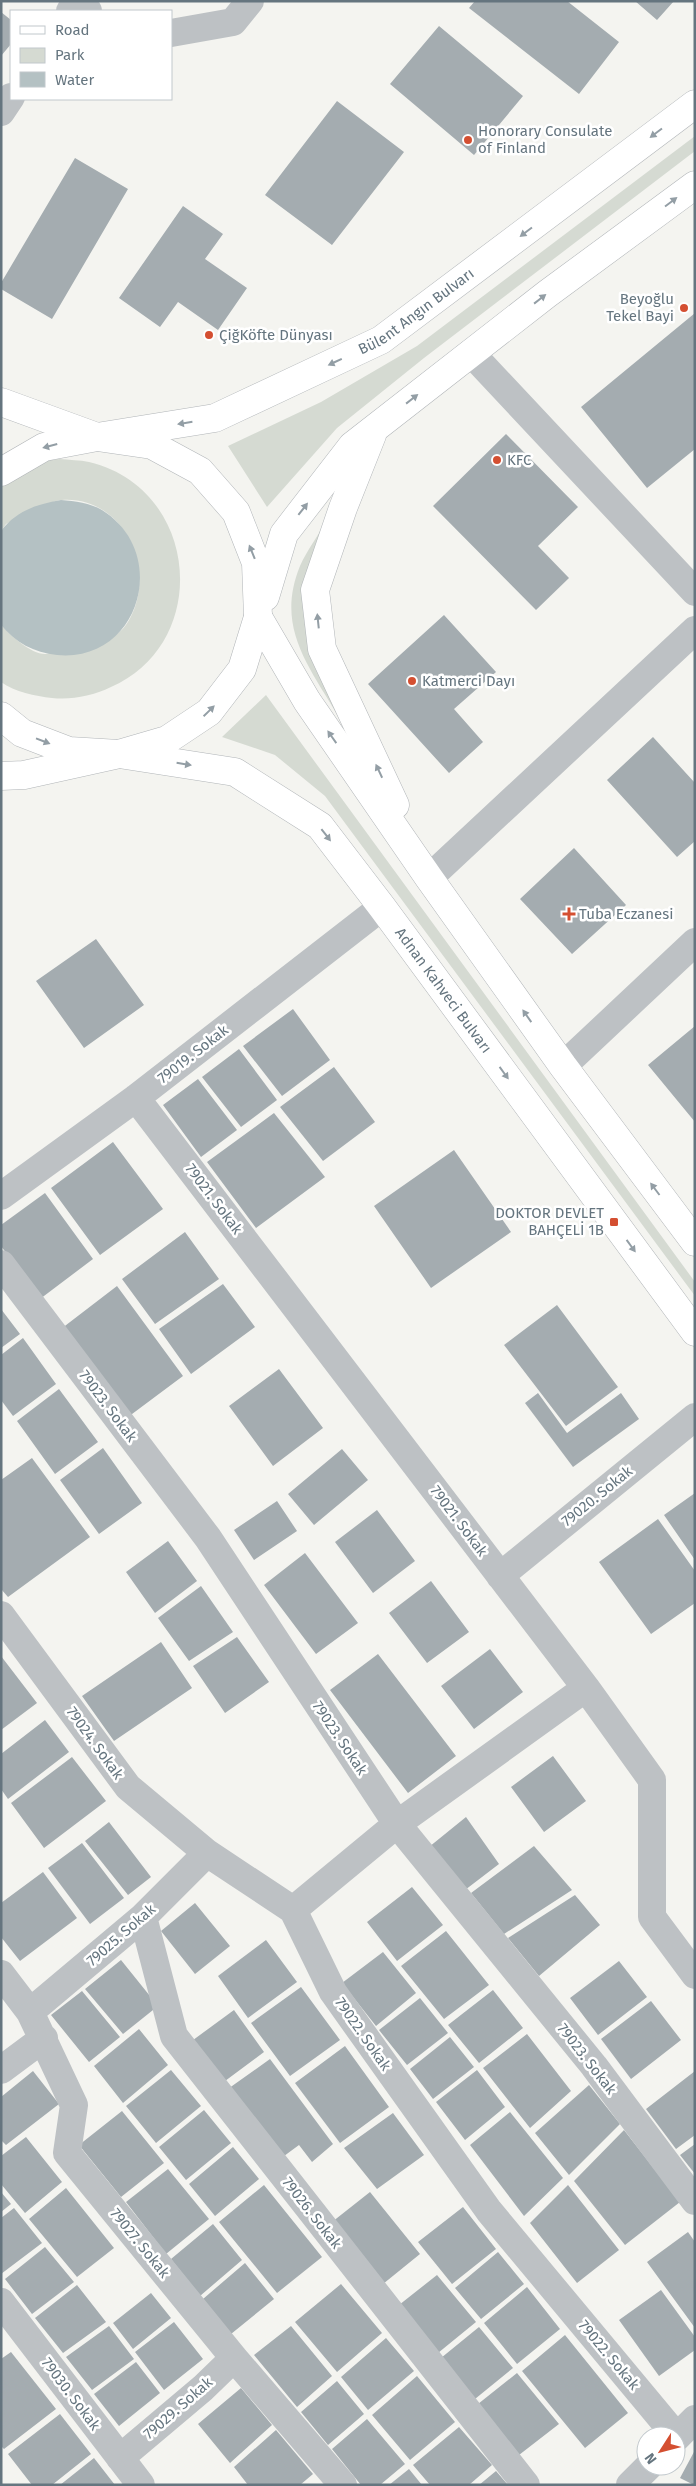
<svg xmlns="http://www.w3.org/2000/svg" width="696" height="2486" font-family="'Fira Sans',sans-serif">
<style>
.green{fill:#d5dad2}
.water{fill:#b4c1c3}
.building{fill:#a4acb0}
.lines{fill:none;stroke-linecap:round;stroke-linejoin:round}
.major-casing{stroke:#b1b5b8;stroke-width:29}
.minor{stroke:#bdc1c4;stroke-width:28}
.major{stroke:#fff;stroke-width:28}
.oneway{fill:#939ea5}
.poi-dot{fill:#d44f31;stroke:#fff;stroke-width:2}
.labels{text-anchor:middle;stroke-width:5;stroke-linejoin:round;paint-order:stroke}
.poi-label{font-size:15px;fill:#65757f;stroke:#fff;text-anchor:start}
.street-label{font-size:15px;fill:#65757f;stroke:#fff}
</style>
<rect width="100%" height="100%" fill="#f4f4f0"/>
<path class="green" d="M695,136v15l-271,207 -87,70 -70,79 -39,-61 93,-44 96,-56z
M59,459c10,1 21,1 30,3 110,26 124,180 22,225 -19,9 -39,13 -59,11 -17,-2 -37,-6 -51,-16v-57c9,10 30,29 44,29 8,0 18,-6 26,-8 14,-4 34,-6 47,-13 8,-5 14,-18 17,-26 17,-48 -16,-111 -73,-107 -11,0 -43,18 -56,24l-5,7v-56l27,-12z
M327,519l-19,128 30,69c-29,-50 -63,-89 -38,-150 7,-16 19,-31 27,-47z
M266,695l429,587v14l-370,-500 -50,-41 -53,-18z"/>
<path class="water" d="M61,500c14,1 29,3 41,10 69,43 38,153 -45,145 -23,-2 -42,-13 -56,-30v-94c15,-20 36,-27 60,-31z"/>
<path class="building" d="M475,1h92l52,41 -40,52 -110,-86z
M635,1h39l-17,19z
M1,12l10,8v24l-10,12z
M439,26l84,70 -49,59 -84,-71z
M337,101l67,51 -72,93 -67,-50z
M75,158l53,31 -76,130 -51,-30v-6z
M183,206l40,28 -18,25 42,29 -29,42 -40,-28 -18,25 -41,-29z
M695,313v136l-48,39 -66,-81z
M506,434l72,73 -40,39 31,32 -33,32 -103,-104z
M444,615l52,57 -42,37 29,33 -34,31 -81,-89z
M653,737l42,46v58l-18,16 -70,-77z
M574,848l52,57 -54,49 -52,-55z
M96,939l48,66 -60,43 -48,-67z
M293,1009l37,51 -48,36 -39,-50z
M695,1026v96l-47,-57z
M239,1049l38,51 -36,27 -39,-50z
M334,1067l41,55 -52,39 -43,-54z
M198,1079l39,51 -36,27 -38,-52z
M274,1113l51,64 -69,51 -49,-66z
M113,1142l50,67 -63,46 -49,-67z
M454,1150l57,82 -80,56 -57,-82z
M45,1193l48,66 -53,40 -39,-53v-21z
M185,1232l34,47 -64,45 -33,-45z
M223,1284l32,43 -64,47 -32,-45z
M117,1286l66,90 -59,44 -67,-88z
M557,1305l61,82 -52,39 -62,-81z
M1,1309l19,25 -19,14z
M23,1338l33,46 -43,32 -12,-16v-45z
M279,1369l44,59 -50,38 -44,-60z
M59,1389l39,53 -43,32 -38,-53z
M538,1393l29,40 54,-40 18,26 -66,48 -48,-64z
M103,1448l39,55 -43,31 -39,-54z
M342,1449l26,31 -54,45 -26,-31z
M32,1458l58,79 -82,60 -7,-8v-109z
M695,1493v67l-31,-45z
M277,1501l20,30 -43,29 -20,-30z
M377,1510l38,51 -42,32 -38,-51z
M658,1519l37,52v32l-44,31 -52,-72z
M168,1541l29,40 -42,32 -29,-41z
M305,1553l53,70 -42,31 -52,-69z
M431,1581l38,51 -42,31 -38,-50z
M201,1586l32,46 -44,29 -31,-43z
M237,1637l32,45 -44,31 -32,-47z
M161,1642l31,46 -78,53 -32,-45z
M490,1649l33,43 -49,37 -33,-43z
M378,1654l78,102 -48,37 -78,-103z
M1,1656l36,47 -36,27z
M45,1720l24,32 -61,47 -7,-10v-35z
M553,1756l33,45 -42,31 -33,-45z
M72,1757l34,44 -62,47 -33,-45z
M466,1817l33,47 -34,26 -36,-43z
M109,1822l42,55 -23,18 -43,-54z
M82,1843l42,55 -34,26 -42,-56z
M534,1846l38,44 -68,44 -33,-41z
M43,1872l34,46 -57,43 -19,-24v-34z
M412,1887l31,38 -46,36 -30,-39z
M575,1895l25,30 -61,51 -31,-38z
M195,1903l35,43 -35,28 -34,-43z
M446,1931l43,54 -45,34 -43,-53z
M266,1940l31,42 -49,36 -30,-42z
M383,1952l33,41 -40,33 -34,-43z
M121,1960l37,46 -35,28 -38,-45z
M619,1961l28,36 -49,38 -28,-37z
M301,1987l39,53 -50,36 -39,-53z
M493,1990l30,38 -44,35 -31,-38z
M82,1991l38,46 -31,25 -38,-47z
M420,1998l28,35 -41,32 -28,-35z
M651,2001l30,39 -50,39 -30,-40z
M234,2010l30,42 -43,32 -32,-41z
M139,2029l29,36 -45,38 -29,-37z
M527,2034l44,57 -41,37 -47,-60z
M450,2037l24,30 -41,32 -23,-30z
M345,2046l44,61 -49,36 -45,-60z
M270,2059l63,85 -21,18 -13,-17 -19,14 -55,-68z
M171,2070l30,36 -45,37 -30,-37z
M477,2070l28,37 -40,33 -29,-38z
M33,2071l26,33 -53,41 -5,-5v-43z
M695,2071v64l-19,14 -30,-40z
M589,2085l31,39 -51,51 -34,-42z
M204,2110l27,33 -45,37 -27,-33z
M122,2111l42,52 -43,34 -42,-52z
M510,2112l53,66 -39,38 -54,-71z
M393,2113l31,42 -47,34 -33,-41z
M624,2130l56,72 -55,43 -51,-64z
M26,2137l36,45 -37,31 -24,-29v-28z
M695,2144v30l-15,-19z
M233,2147l26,32 -44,37 -26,-32z
M168,2169l41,50 -43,35 -40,-52z
M264,2185l58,72 -45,36 -58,-71z
M568,2185l51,65 -42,33 -47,-60z
M66,2188l48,60 -37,29 -48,-58z
M1,2192l10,12 -10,8z
M370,2192l50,62 -37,30 -51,-62z
M463,2207l33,42 -44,35 -34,-42z
M14,2208l28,35 -41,31v-56z
M213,2224l29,36 -42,36 -29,-37z
M688,2232l7,10v86l-48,-66z
M45,2247l29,35 -42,32 -27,-35z
M498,2252l26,32 -43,35 -26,-31z
M245,2263l29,36 -43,35 -28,-35z
M437,2275l39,47 -38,31 -39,-48z
M341,2284l41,49 -45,39 -42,-50z
M77,2285l29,37 -43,31 -28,-35z
M527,2287l33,42 -43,35 -33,-41z
M661,2290l34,47v13l-36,26 -40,-56z
M151,2293l20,25 -38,31 -20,-26z
M174,2322l29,37 -39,31 -29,-38z
M109,2326l25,33 -42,31 -26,-33z
M291,2326l41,50 -35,31 -43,-52z
M479,2327l34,41 -38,31 -34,-41z
M565,2335l63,78 -43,35 -63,-77z
M386,2338l28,33 -46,39 -27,-33z
M11,2352l45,57 -52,40 -3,-3v-87z
M136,2362l24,31 -41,33 -25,-32z
M517,2373l42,51 -40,31 -41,-51z
M417,2376l38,46 -45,38 -38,-45z
M337,2381l27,33 -36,31 -27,-33z
M241,2388l31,37 -42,38 -32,-39z
M60,2414l31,40 -39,31h-20l-24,-31z
M367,2419l38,45 -25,21h-19l-29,-36z
M459,2427l33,38 -23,20h-39l-17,-20z
M276,2430l37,44 -13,11h-52l-14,-18z
M695,2450v35h-1l-14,-7z
M94,2458l21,27h-55z
M409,2469l13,16h-33z
M496,2471l12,14h-29z"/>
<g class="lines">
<defs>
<g id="major">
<path id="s1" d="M1,402l96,35 118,-19 166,-78 314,-236"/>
<path d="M372,435l-29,73 -28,82 7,59 73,156"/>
<path d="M1,472l43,-25 53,-10 55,8 48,26 36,41 20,51 2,54 -16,52 -33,43 -42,28 -48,14 -50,-3 -47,-18 -21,-17"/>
<path d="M265,597l19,-63 68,-88 195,-152 148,-109"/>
<path d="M258,617l49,84 122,177 134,188 132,176"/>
<path id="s2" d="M1,776l23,-1 95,-21 116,18 85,54 62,81 313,425"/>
</g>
</defs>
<use href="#major" class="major-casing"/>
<path class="minor" d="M70,11l4,-6 14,6
M171,33l62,-11 17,-21
M1,112l10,-15
M471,353l224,239
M429,878l266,-248
M563,1066l132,-124
M136,1098l450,590 66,92v137l43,58
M1,1196l135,-98 246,-191
M1,1264l207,274 189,286 197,242 101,135
M500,1576l195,-159
M1,1615l127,172 79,66 86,57
M586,1688l-189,136 -104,86 40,82 156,219 188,226
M143,1917l31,119 352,449
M1,1974l29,38 44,93 -7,48 167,205 109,127
M30,2012l113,-95 64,-64
M1,2070l43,-32
M1,2302l140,183
M676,2438l19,-19
M120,2458l83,-70 31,-30
M630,2485l19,-19"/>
<use href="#major" class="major"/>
</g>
<defs><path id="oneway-solid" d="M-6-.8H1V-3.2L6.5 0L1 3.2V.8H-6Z" transform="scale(1.25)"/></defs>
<g class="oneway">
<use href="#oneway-solid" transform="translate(656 133) rotate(143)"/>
<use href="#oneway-solid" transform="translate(671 202) rotate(-37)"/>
<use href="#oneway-solid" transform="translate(526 232) rotate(143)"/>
<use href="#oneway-solid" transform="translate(540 299) rotate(-38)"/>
<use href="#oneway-solid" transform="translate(335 362) rotate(155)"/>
<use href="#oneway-solid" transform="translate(412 399) rotate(-38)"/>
<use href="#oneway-solid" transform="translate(185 423) rotate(171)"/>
<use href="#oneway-solid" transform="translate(50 446) rotate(165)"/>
<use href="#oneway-solid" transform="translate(303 509) rotate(-52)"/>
<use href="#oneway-solid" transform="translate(252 552) rotate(-112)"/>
<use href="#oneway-solid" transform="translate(318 621) rotate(-96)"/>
<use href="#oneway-solid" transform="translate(209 711) rotate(-44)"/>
<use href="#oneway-solid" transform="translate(332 737) rotate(-125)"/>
<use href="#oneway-solid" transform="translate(43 741) rotate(21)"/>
<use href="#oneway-solid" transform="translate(184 764) rotate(9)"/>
<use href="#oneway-solid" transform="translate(379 771) rotate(-115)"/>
<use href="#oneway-solid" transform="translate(326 835) rotate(52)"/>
<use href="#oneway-solid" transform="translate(527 1016) rotate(-125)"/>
<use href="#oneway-solid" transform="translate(504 1073) rotate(54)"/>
<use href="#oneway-solid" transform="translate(655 1189) rotate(-127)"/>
<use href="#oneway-solid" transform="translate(631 1246) rotate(54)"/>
</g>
<g class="poi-dot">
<circle cx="468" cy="140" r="5"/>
<circle cx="684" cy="308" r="5"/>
<circle cx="209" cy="335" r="5"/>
<circle cx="497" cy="460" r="5"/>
<circle cx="412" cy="681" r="5"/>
<path d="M566.5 906.5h5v5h5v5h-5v5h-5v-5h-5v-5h5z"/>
<rect x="609" y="1217" width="10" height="10" rx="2.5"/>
</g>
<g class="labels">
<g class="poi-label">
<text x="478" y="136">Honorary Consulate<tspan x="478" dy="17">of Finland</tspan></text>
<text x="674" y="304" text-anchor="end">Beyoğlu<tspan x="674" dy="17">Tekel Bayi</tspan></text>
<text x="219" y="340">ÇiğKöfte Dünyası</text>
<text x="507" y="465">KFC</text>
<text x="422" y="686">Katmerci Dayı</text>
<text x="579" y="919">Tuba Eczanesi</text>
<text x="604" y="1218" text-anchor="end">DOKTOR DEVLET<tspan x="604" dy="17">BAHÇELİ 1B</tspan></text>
</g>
<g class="street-label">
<text dy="5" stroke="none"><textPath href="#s1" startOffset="450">Bülent Angın Bulvarı</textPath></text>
<text dy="5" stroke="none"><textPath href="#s2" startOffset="544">Adnan Kahveci Bulvarı</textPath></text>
<text transform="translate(193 1054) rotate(-38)" y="5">79019. Sokak</text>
<text transform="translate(214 1199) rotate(53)" y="5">79021. Sokak</text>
<text transform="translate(108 1406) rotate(53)" y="5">79023. Sokak</text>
<text transform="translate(597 1496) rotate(-39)" y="5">79020. Sokak</text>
<text transform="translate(459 1521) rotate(53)" y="5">79021. Sokak</text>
<text transform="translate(340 1738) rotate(56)" y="5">79023. Sokak</text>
<text transform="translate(95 1743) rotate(54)" y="5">79024. Sokak</text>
<text transform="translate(121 1935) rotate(-41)" y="5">79025. Sokak</text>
<text transform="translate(363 2034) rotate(55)" y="5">79022. Sokak</text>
<text transform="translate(587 2059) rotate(52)" y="5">79023. Sokak</text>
<text transform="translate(312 2213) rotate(52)" y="5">79026. Sokak</text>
<text transform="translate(140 2243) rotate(51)" y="5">79027. Sokak</text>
<text transform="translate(609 2355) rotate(50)" y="5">79022. Sokak</text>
<text transform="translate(71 2394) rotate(53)" y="5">79030. Sokak</text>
<text transform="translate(178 2408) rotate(-41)" y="5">79029. Sokak</text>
</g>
</g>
<rect width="696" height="2486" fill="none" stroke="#65757f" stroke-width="5"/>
<rect x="10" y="10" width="162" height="90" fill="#ffffff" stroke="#c1c8cc"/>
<rect x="20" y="26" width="25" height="8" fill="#ffffff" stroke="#c1c8cc"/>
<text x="55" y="35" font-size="15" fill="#65757f">Road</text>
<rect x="20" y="48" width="25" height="15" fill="#d5dad2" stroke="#c1c8cc"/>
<text x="55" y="60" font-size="15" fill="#65757f">Park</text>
<rect x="20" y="72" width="25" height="15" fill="#b4c1c3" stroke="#c1c8cc"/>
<text x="55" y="85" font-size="15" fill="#65757f">Water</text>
<g transform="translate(661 2451) rotate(234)"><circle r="24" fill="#ffffff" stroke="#c1c8cc"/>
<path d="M0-4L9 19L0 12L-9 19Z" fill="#d44f31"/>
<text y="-8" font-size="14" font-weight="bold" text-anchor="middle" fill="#65757f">N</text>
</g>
</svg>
